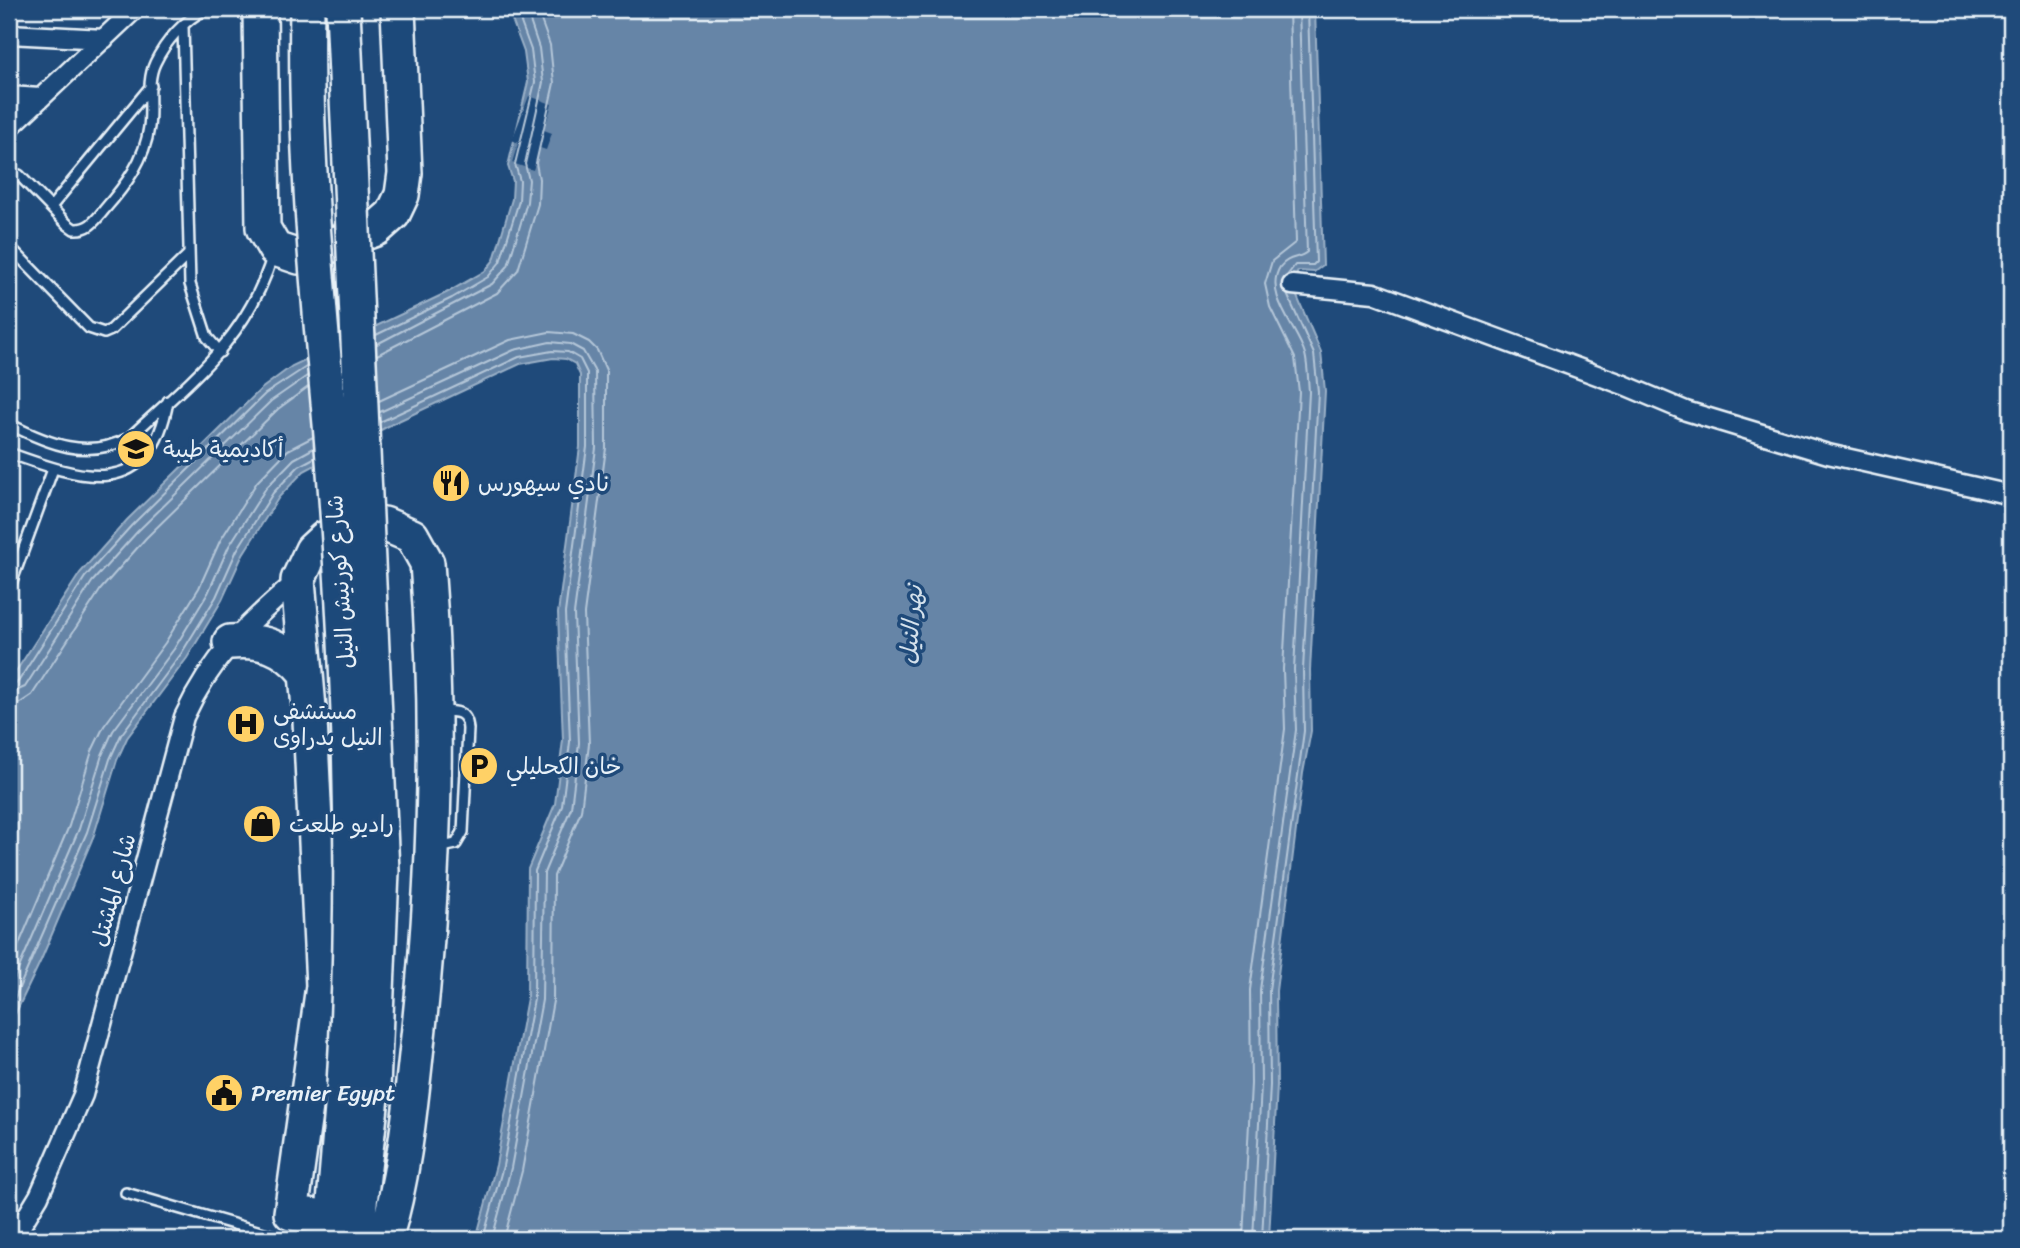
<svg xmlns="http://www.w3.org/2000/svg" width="2020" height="1248" font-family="Sriracha,'Playpen Sans Arabic',sans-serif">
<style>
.water{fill:#6685a7;stroke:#9ab0c7;stroke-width:2}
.pier{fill:#1f4a7a}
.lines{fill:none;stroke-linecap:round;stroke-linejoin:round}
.shore{stroke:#b4c6d8;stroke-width:2}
.lane-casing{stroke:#e8f1f8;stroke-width:14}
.street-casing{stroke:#e8f1f8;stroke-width:23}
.highway-casing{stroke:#e8f1f8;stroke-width:38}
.lane{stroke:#1f4a7a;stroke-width:9}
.street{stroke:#1f4a7a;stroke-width:18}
.highway{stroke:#1f4a7a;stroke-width:33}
.highway-bridge-casing{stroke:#e8f1f8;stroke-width:38;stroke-linecap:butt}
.highway-bridge{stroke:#1f4a7a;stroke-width:33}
.labels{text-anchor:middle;stroke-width:7;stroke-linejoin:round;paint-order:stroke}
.poi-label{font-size:23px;fill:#e8f1f8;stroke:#1f4a7a;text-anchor:start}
.street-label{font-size:23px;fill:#e8f1f8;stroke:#1f4a7a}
.water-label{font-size:24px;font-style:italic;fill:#d4e1ec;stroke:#1f4a7a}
</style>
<rect width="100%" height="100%" fill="#1f4a7a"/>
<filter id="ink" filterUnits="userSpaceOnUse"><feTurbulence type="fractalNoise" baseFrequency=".0143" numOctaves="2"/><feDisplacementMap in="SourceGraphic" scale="14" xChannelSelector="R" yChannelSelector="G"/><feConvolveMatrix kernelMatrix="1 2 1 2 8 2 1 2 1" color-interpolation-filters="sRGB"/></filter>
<g filter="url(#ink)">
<path class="water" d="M508,9h807l8,256 -9,7 -16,-1 -6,14 29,67 4,39 -15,279 1,61 -8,42 -27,218 1,94 -8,154h-793l20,-74 31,-167 1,-129 27,-65 8,-64 -5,-127 22,-166v-72l-5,-11 -9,-5 -13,-1 -33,6 -126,59 -90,48 -25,26 -36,57 -21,46 -35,58 -60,80 -10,22 -23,75 -53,125 -32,67v-345l71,-109 47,-53 134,-131 31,-23 156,-74 37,-21 9,-11 18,-61 1,-18 -5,-15 20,-84 -4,-30z"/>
<path class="pier" d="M529,96l23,8 -8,26 8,3 -6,17 -6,-2 -7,22 -21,-7 6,-20 -6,-3z"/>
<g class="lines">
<path class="shore" d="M1286,277l9,-12h18l3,-3 -8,-253
M376,335l76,-37 36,-21 12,-15 19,-61 1,-20 -5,-17 20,-82 -4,-32 -15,-41
M377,344l115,-60 16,-18 19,-64 2,-22 -4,-16 18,-82 -4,-34 -13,-39
M377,355l120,-62 21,-23 20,-66 1,-25 -3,-16 18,-80 -4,-38 -13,-36
M379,401l131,-61 39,-8 24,2 16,8 8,8 9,20v78l-22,166 5,130 -8,67 -27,65 -1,125 -31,170 -18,68
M380,412l134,-62 36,-8 20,2 13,7 12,21 1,76 -22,166 5,129 -8,65 -27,65 -2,127 -31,168 -19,71
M380,422l139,-65 33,-6 16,1 12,7 7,14v74l-22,166 5,129 -8,64 -27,65 -1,128 -31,167 -20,73
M9,685l9,-3 67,-105 47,-52 133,-131 41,-27
M9,694l16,-7 67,-105 46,-51 133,-130 36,-25
M9,704l11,-1 12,-8 69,-106 45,-51 132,-129 30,-22
M9,968l60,-142 23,-75 12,-25 61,-83 34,-55 21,-47 37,-59 31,-32 25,-13
M9,991l70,-162 23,-74 11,-24 61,-82 34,-56 21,-47 37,-58 28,-29 20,-11
M9,1011l78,-179 23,-73 11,-24 60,-81 35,-57 21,-47 36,-57 26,-27 15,-8
M1243,1239l8,-155 -1,-94 35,-261 -2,-60 16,-277 -4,-34 -25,-51 -5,-23 7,-23 24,-19 -7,-233
M1253,1239l8,-154 -1,-95 36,-260 -2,-61 15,-277c-1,-12 -1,-26 -4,-38 -7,-25 -42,-60 -25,-87 8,-11 19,-8 27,-15l-8,-243
M1262,1239l8,-154 -1,-95 35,-259 -1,-61 15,-278 -4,-38 -27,-60"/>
<defs>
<path id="lane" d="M183,26l7,258 17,53 13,15
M19,175l48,49 7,5c15,1 21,-8 30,-19 21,-24 41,-50 45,-83 3,-21 -3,-45 6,-64 10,-21 30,-44 51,-54
M51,207l100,-121
M9,246l80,82 15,5 7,-3 77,-75
M9,424c40,20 78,36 120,14 61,-57 120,-101 144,-184
M9,453c72,26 141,50 159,-52
M9,589l44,-120
M438,848l18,-4 7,-12 5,-103c-1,-18 -12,-18 -27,-18
M126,1193l159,46"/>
<path id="street" d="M9,34l95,5
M9,96l31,2
M9,128l126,-119
M1292,285l82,8 250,92 62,26 142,43 183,41
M13,1239l26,-43 44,-101 101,-378c28,-61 64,-94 114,-137"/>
<path id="highway" d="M260,9l3,219 12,21 24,8 77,-28 17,-15 9,-19 3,-22 -7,-164
M230,642c32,-3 54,5 74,29
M334,1218l-43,-5 32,-227 -13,-266 -12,-140 14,-30 13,-12 59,-14 28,12 15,27c13,160 8,322 -10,483 -7,64 -13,131 -32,193
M331,1238l13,-154
M356,1239l17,-151"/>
</defs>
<use href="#lane" class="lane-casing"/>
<use href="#street" class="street-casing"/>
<use href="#highway" class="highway-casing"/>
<use href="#lane" class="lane"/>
<use href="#street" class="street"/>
<use href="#highway" class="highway"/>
<defs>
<path id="highway-bridge" d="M307,9c-3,143 11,284 24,426 18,216 27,433 13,649
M343,9l39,862 -9,217"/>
</defs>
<use href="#highway-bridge" class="highway-bridge-casing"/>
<use href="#highway-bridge" class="highway-bridge"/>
</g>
</g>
<defs>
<symbol id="university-disc" viewBox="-11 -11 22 22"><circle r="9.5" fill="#ffd166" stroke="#1f4a7a"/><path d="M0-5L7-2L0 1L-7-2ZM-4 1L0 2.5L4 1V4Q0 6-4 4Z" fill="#111"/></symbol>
<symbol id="restaurant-disc" viewBox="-11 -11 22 22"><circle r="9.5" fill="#ffd166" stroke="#1f4a7a"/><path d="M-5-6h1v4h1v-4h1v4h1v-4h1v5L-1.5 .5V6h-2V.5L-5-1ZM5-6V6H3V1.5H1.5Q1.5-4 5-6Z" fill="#111"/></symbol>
<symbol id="hospital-disc" viewBox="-11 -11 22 22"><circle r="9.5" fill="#ffd166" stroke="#1f4a7a"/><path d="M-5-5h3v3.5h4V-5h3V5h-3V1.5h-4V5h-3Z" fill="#111"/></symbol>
<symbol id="parking-disc" viewBox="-11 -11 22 22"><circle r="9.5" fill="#ffd166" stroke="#1f4a7a"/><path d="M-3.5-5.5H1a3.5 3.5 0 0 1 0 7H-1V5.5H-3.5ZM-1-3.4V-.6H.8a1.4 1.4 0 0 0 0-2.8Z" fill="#111"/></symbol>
<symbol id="shop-disc" viewBox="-11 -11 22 22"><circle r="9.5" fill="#ffd166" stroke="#1f4a7a"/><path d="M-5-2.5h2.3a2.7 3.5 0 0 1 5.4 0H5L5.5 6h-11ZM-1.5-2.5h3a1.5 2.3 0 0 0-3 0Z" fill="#111"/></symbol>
<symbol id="civic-disc" viewBox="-11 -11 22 22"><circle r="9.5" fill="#ffd166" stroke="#1f4a7a"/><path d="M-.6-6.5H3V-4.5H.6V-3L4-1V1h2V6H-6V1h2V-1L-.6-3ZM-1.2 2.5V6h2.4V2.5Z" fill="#111"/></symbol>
</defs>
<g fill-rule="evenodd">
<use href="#university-disc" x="114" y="427" width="44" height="44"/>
<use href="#restaurant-disc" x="429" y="461" width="44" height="44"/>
<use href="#hospital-disc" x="224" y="702" width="44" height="44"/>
<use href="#parking-disc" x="457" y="744" width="44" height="44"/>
<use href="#shop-disc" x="240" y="802" width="44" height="44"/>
<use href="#civic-disc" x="202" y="1071" width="44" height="44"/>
</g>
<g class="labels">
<g class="poi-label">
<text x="163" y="457">أكاديمية طيبة</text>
<text x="478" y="491">نادي سيهورس</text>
<text x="273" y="719">مستشفى<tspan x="273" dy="26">النيل بدراوى</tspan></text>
<text x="506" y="774">خان الكحليلي</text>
<text x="289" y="832">راديو طلعت</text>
<text x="251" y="1101">Premier Egypt</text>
</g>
<g class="street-label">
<text transform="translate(340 582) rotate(-94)" y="8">شارع كورنيش النيل</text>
<text transform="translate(113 890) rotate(-75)" y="8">شارع المشتل</text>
</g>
<g class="water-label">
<text transform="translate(911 625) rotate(-85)" y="8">نهر النيل</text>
</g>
</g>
<rect width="2020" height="1248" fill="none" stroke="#1f4a7a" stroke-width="35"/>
<rect x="18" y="18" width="1985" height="1213" fill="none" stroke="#e8f1f8" stroke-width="2.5" filter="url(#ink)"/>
</svg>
